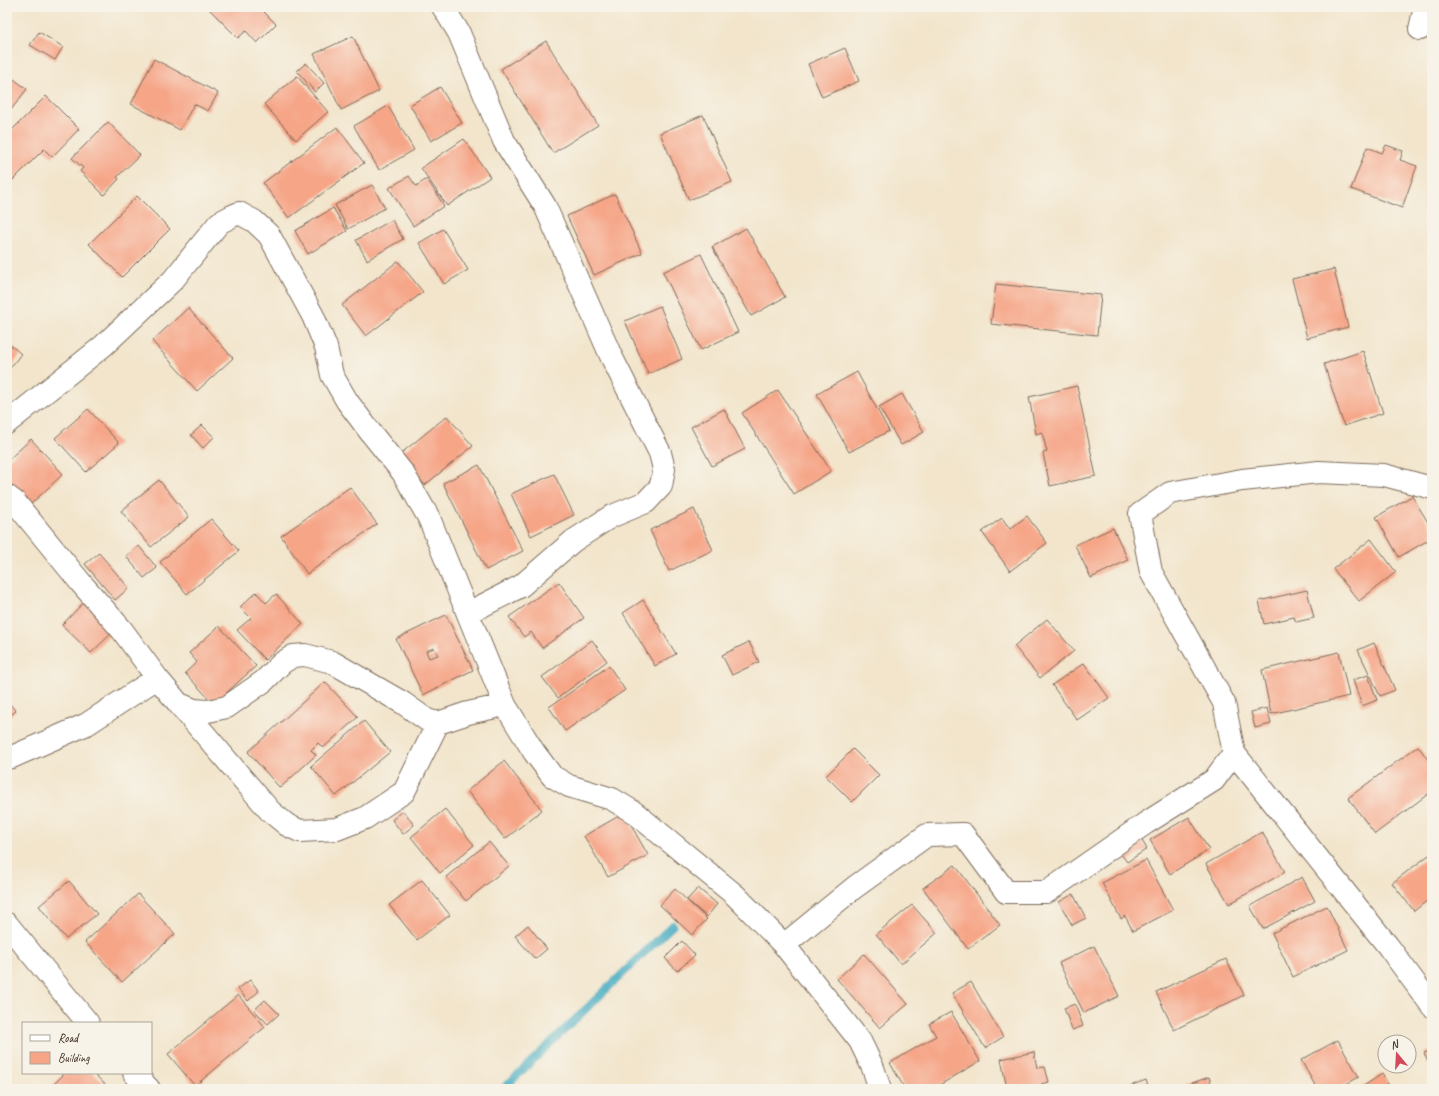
<svg xmlns="http://www.w3.org/2000/svg" width="1439" height="1096" font-family="Caveat,sans-serif">
<style>
.lines{fill:none;stroke-linecap:round;stroke-linejoin:round}
.stream{stroke:#40aac0;stroke-width:8}
.building{fill:#f6a587;fill-rule:evenodd}
.street-casing{stroke:#7b6b5b;stroke-width:24}
.street{stroke:#fff;stroke-width:22}
</style>
<rect width="100%" height="100%" fill="#f7f3e8"/>
<filter id="ink" filterUnits="userSpaceOnUse"><feTurbulence type="fractalNoise" baseFrequency=".025" numOctaves="2"/><feDisplacementMap in="SourceGraphic" scale="8" xChannelSelector="R" yChannelSelector="G"/><feConvolveMatrix kernelMatrix="1 2 1 2 8 2 1 2 1" color-interpolation-filters="sRGB"/></filter>
<filter id="wash" filterUnits="userSpaceOnUse"><feTurbulence type="fractalNoise" baseFrequency=".012" numOctaves="4" result="noise"/><feDisplacementMap in="SourceGraphic" scale="16" xChannelSelector="R" yChannelSelector="G"/><feGaussianBlur stdDeviation="0.9" result="paint"/><feColorMatrix in="noise" values="0 0 0 0 0 0 0 0 0 0 0 0 0 0 0 0 0 1.4 0 .05"/><feComposite in="paint" operator="in"/></filter>
<g filter="url(#wash)">
<rect width="100%" height="100%" fill="#f2e5cc"/>
<g class="lines">
<path class="stream" d="M503,1089l170,-164"/>
</g>
<g id="blocks">
<path class="building" d="M207,7h63l-6,5 12,12 -19,19 -11,-12 -8,7z
M39,32l24,15 -8,13 -25,-15z
M353,36l26,55 -38,19 -27,-56z
M546,41l52,84 -45,28 -52,-84z
M845,48l14,33 -37,16 -14,-33z
M154,59l64,34 -10,18 -14,-7 -14,26 -49,-26z
M306,63l18,20 -9,9 -18,-21z
M7,74l20,15 -20,26z
M297,76l31,36 -32,28 -32,-36z
M440,87l22,36 -31,18 -21,-36z
M46,96l33,33 -27,28 -8,-8 -31,31 -6,-6v-39z
M388,106l26,44 -35,20 -25,-44z
M703,115l29,67 -43,18 -29,-67z
M108,122l32,33 -23,22 2,2 -15,16 -24,-24 3,-3 -11,-10z
M337,127l27,36 -75,55 -26,-35z
M464,139l26,38 -43,29 -26,-38z
M1386,145l17,6 -3,9 17,6 -15,42 -51,-19 16,-42 15,6z
M409,176l7,10 11,-7 17,27 -31,20 -24,-38z
M372,185l13,23 -37,21 -13,-24z
M615,194l27,59 -48,22 -27,-59z
M137,196l33,33 -48,48 -33,-33z
M333,208l14,23 -39,23 -13,-23z
M392,220l11,19 -36,21 -11,-20z
M746,228l39,69 -34,19 -39,-69z
M443,229l25,41 -24,14 -25,-41z
M701,254l37,78 -37,18 -38,-78z
M398,261l25,31 -57,44 -24,-31z
M1334,269l14,58 -41,11 -15,-59z
M996,284l105,11 -4,40 -106,-11z
M660,306l22,53 -34,15 -23,-53z
M188,308l45,50 -36,33 -45,-50z
M7,342l14,12 -14,18z
M1363,351l20,62 -39,13 -20,-62z
M857,372l32,59 -40,21 -32,-58z
M1077,386l19,90 -46,10 -7,-33 4,-1 -5,-20 -6,2 -7,-37z
M778,390l53,81 -37,23 -52,-81z
M902,394l22,38 -23,13 -22,-38z
M88,409l31,34 -33,29 -31,-34z
M724,409l21,40 -33,17 -21,-39z
M447,416l26,30 -48,39 -26,-30z
M202,425l12,12 -11,11 -12,-13z
M31,439l32,35 -33,31 -23,-25v-19z
M479,465l44,86 -37,19 -43,-87z
M554,474l20,41 -43,21 -20,-42z
M159,480l30,37 -38,30 -30,-36z
M350,487l27,37 -70,50 -26,-38z
M1412,496l20,33v9l-33,19 -23,-40z
M694,509l19,41 -44,21 -19,-41z
M1027,516l20,27 -37,28 -28,-39 20,-14 8,11z
M211,519l28,32 -52,43 -27,-32z
M1113,528l15,32 -37,18 -16,-33z
M1371,539l25,33 -37,29 -26,-32z
M139,546l18,22 -13,10 -18,-22z
M99,553l30,35 -14,12 -30,-36z
M559,582l25,36 -42,30 -11,-16 -7,5 -15,-20z
M1307,590l7,28 -18,4 -2,-5 -30,7 -5,-23z
M256,592l10,11 10,-9 27,30 -38,36 -28,-30 14,-12 -11,-11z
M643,600l33,54 -21,12 -32,-53z
M85,601l30,29 -24,23 -29,-28z
M446,615l27,55 -50,25 -27,-56zM434,648l4,7 -9,3 -3,-7z
M1047,619l27,32 -34,27 -26,-32z
M219,626l37,40 -42,38 -29,-31 12,-11 -8,-9z
M592,640l15,21 -49,37 -16,-21z
M749,642l10,20 -27,13 -10,-20z
M1374,643l21,47 -15,6 -22,-46z
M1339,652l10,44 -78,18 -9,-44z
M1084,663l25,35 -32,22 -25,-35z
M609,666l16,24 -60,41 -16,-24z
M1368,675l9,25 -15,6 -9,-26z
M325,682l33,35 -35,31 -5,-5 -7,7 5,5 -36,33 -32,-36z
M7,701l9,10 -9,7z
M1267,708l4,16 -16,4 -4,-16z
M364,721l26,31 -54,44 -25,-30z
M1418,746l14,19v26l-57,43 -27,-36z
M853,749l26,26 -27,27 -26,-26z
M504,761l38,49 -37,29 -38,-48z
M445,809l29,36 -34,28 -29,-36z
M403,811l11,14 -11,9 -11,-14z
M624,813l24,42 -40,22 -24,-41z
M1189,817l20,33 -39,24 -20,-34z
M1262,832l23,40 -56,32 -23,-40z
M1140,837l7,12 -20,13 -8,-11z
M489,842l20,24 -43,35 -20,-24z
M1429,855l3,4v38l-18,14 -22,-28z
M1146,860l27,50 -40,21 -8,-15 -4,3 -19,-36z
M955,865l45,60 -32,24 -45,-61z
M1302,877l13,24 -52,28 -13,-23z
M422,880l28,35 -33,25 -28,-35z
M69,881l28,33 -31,25 -27,-33z
M698,888l19,16 -10,13 -20,-17z
M675,889l32,30 -15,16 -32,-30z
M138,894l37,40 -53,48 -37,-40z
M1073,894l13,24 -14,7 -13,-23z
M912,905l25,28 -36,31 -25,-30z
M1327,906l21,44 -55,27 -21,-44z
M528,925l19,24 -12,10 -20,-23z
M682,941l13,14 -18,16 -12,-13z
M1094,946l25,50 -35,17 -25,-50z
M864,954l44,50 -28,24 -43,-49z
M1226,959l18,36 -70,35 -18,-38z
M250,980l9,11 -11,10 -10,-12z
M971,982l32,55 -18,11 -33,-55z
M238,995l27,32 -70,59 -27,-32z
M265,1000l14,14 -11,10 -14,-14z
M1075,1004l8,22 -11,4 -8,-22z
M951,1012l29,49 -47,28h-28l-15,-26 46,-27 -7,-12z
M1338,1040l21,37 -22,12h-20l-16,-29z
M1432,1050v16l-2,1 -6,-14z
M1034,1052l3,16 8,-1 4,15 -8,2 1,5h-35l-6,-30z
M65,1073h28l17,16h-61z
M1382,1074l9,15h-32z
M1209,1077l4,12h-38z
M1146,1080l3,9h-27z"/>
</g>
</g>
<g filter="url(#ink)">
<use href="#blocks" fill-opacity="0" stroke="#7b6b5b" stroke-width="1"/>
<g class="lines">
<defs>
<path id="street" d="M443,7l16,26 45,108 41,65 66,150 49,97 4,16 -3,17 -15,16 -36,15 -37,24 -52,45 -53,27
M1420,29l5,-22
M7,423l96,-77 70,-66 46,-57 13,-7 7,-3 15,8 15,14 44,81 13,31 6,28 15,26 24,32 32,40 26,45 76,187 29,47 18,24 17,10 43,13 23,14 100,82 49,50 76,96 13,27 7,21
M7,496l8,6 66,81 41,47 35,48 22,26 15,6 14,1 19,-4 37,-26 18,-18 11,-7 12,-1 27,7 71,41 24,17 11,3 30,-10 37,-8
M179,704l91,107 17,14 13,6 37,-2 28,-11 39,-26 34,-69
M1234,753l154,193 44,60
M7,758l5,-1 75,-33 70,-46
M7,924l81,99
M784,945l71,-58 72,-52 36,-1 43,58h41l99,-69 68,-43 20,-27 -10,-50 -73,-131 -11,-58 30,-21 72,-13 77,-8 65,3 48,13
M134,1073l15,16"/>
</defs>
<use href="#street" class="street-casing"/>
<use href="#street" class="street"/>
</g>
</g>
<rect width="1439" height="1096" fill="none" stroke="#f7f3e8" stroke-width="24"/>
<rect x="22" y="1022" width="130" height="52" fill="#f7f3e8" stroke="#aca397"/>
<rect x="30" y="1035" width="20" height="6" fill="#ffffff" stroke="#aca397"/>
<text x="58" y="1042" font-size="12" fill="#3b2a1e">Road</text>
<rect x="30" y="1052" width="20" height="12" fill="#f6a587" stroke="#aca397"/>
<text x="58" y="1062" font-size="12" fill="#3b2a1e">Building</text>
<g transform="translate(1397 1054) rotate(342)"><circle r="19" fill="#f7f3e8" stroke="#aca397"/>
<path d="M0-3L7 15L0 10L-7 15Z" fill="#d1495b"/>
<text y="-6" font-size="11" font-weight="bold" text-anchor="middle" fill="#3b2a1e">N</text>
</g>
</svg>
